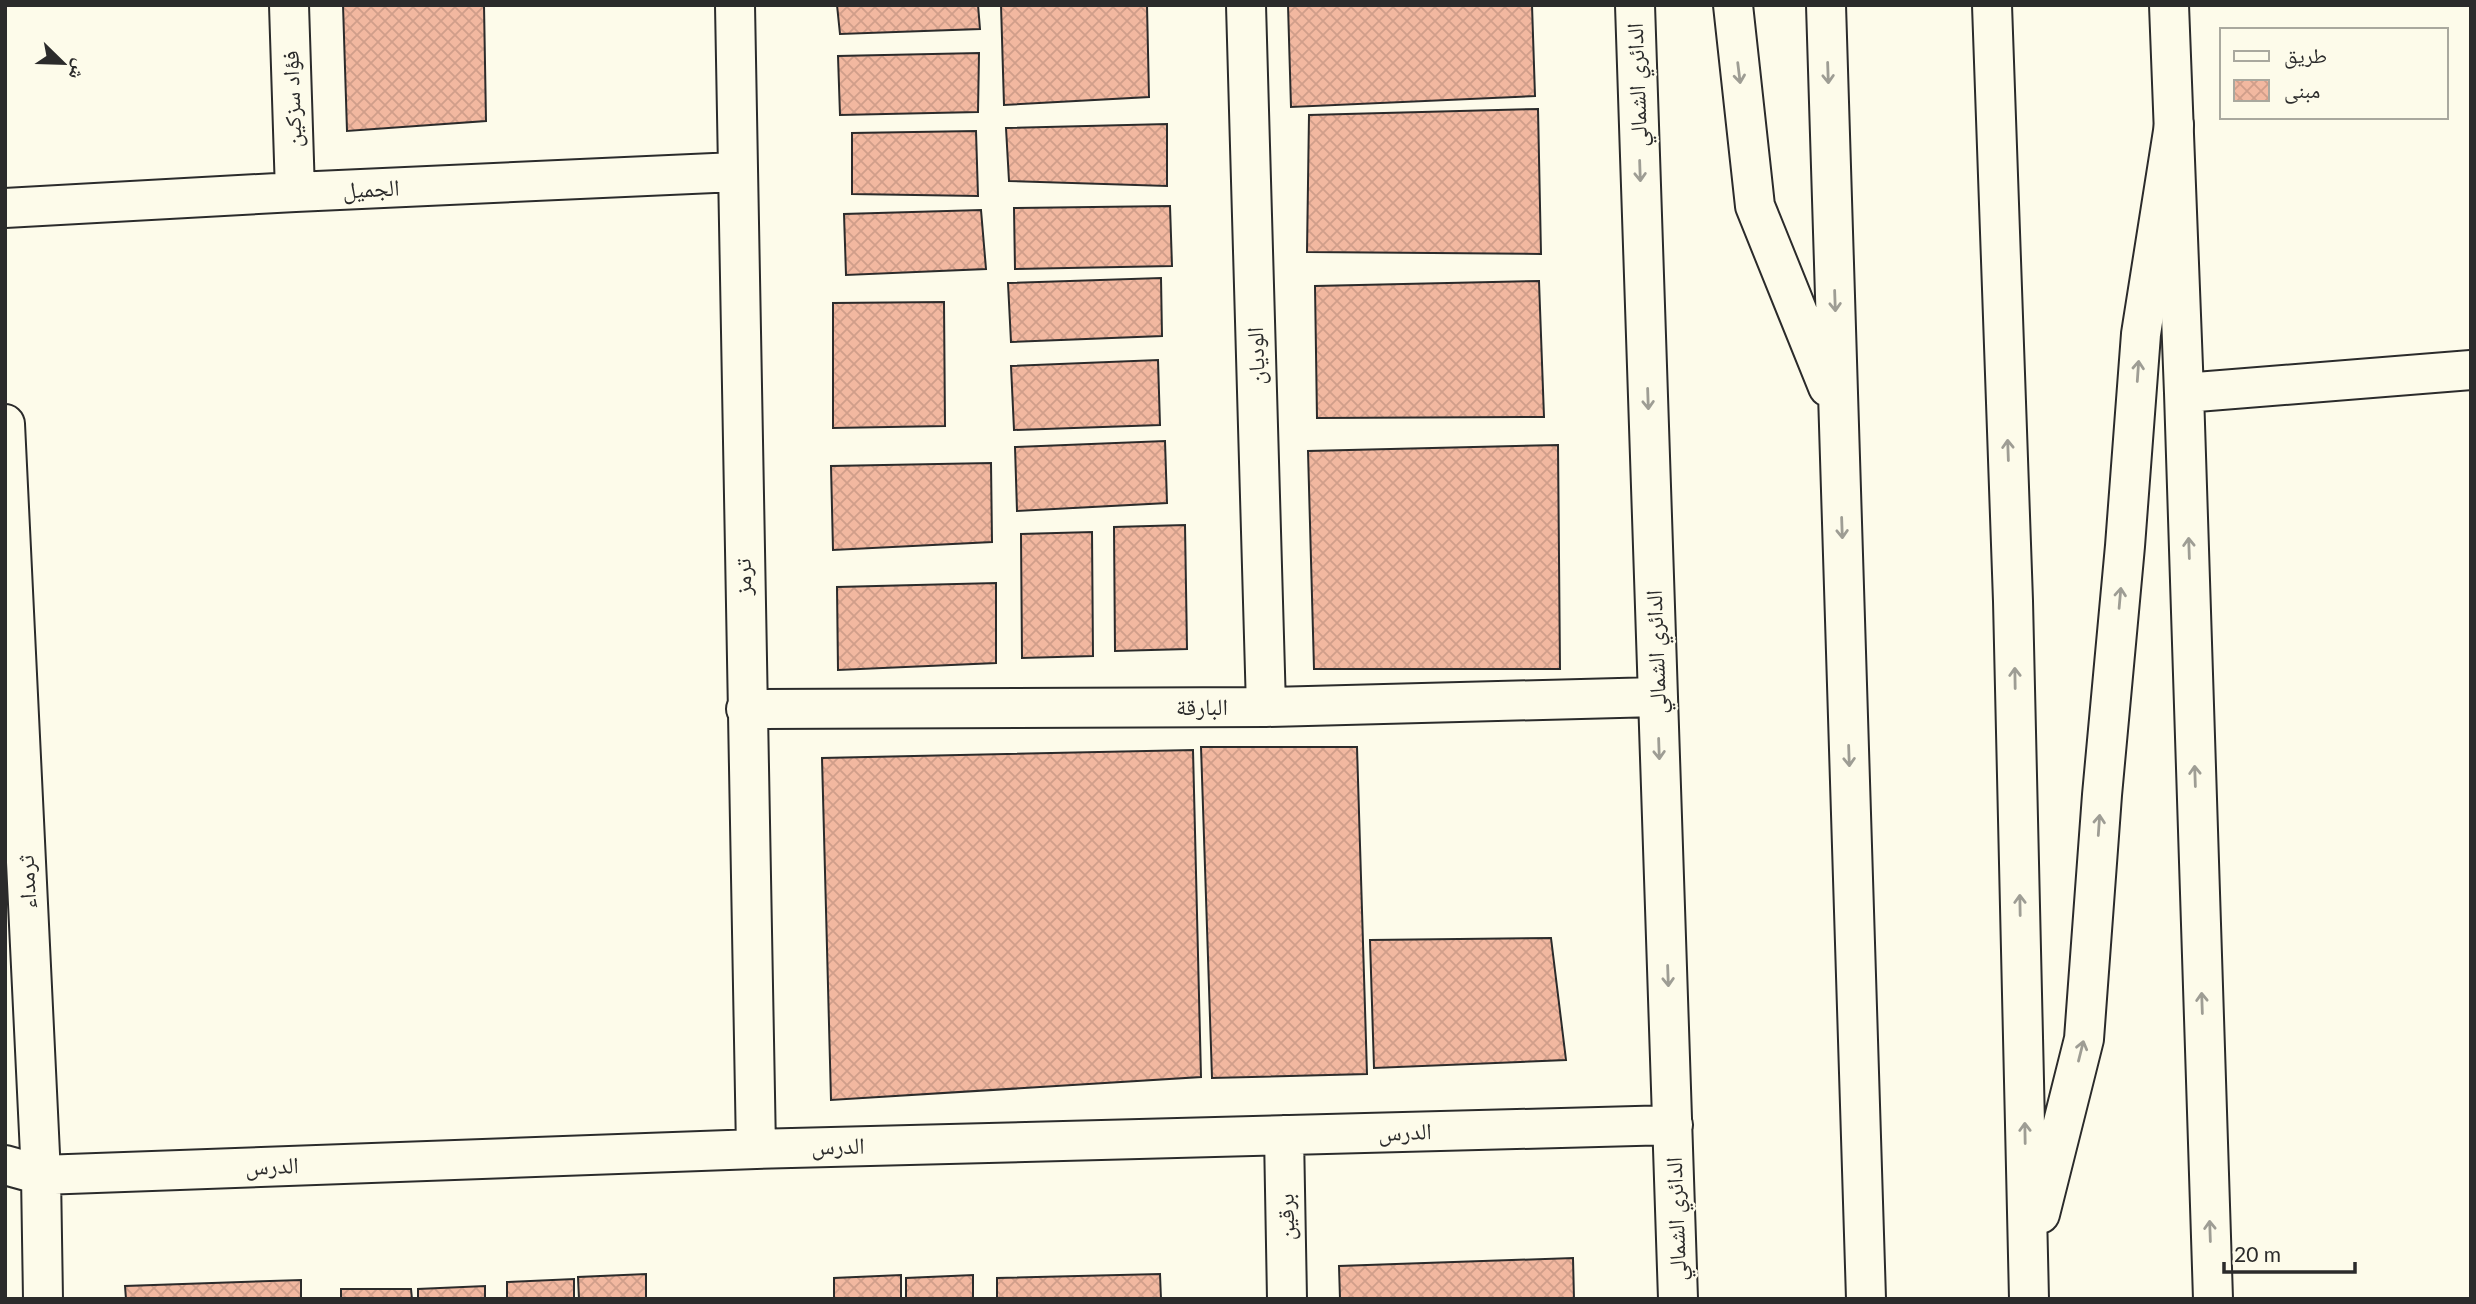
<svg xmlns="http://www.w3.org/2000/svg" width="2476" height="1304" font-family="Lato,'Noto Naskh Arabic',sans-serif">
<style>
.building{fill:url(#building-cross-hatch);stroke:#2b2b2b;stroke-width:2}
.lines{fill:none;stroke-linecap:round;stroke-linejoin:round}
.minor-casing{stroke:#2b2b2b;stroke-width:42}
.highway-casing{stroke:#2b2b2b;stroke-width:42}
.minor{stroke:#fdfbea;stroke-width:38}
.highway{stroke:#fdfbea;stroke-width:38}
.oneway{stroke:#9e9d94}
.labels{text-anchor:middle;stroke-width:5;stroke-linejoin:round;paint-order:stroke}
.street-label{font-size:23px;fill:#2b2b2b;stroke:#fdfbea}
</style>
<defs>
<pattern id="building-cross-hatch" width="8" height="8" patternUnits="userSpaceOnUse" patternTransform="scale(1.75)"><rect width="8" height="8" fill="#f2b8a0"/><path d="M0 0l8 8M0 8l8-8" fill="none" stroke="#d09e8a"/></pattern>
</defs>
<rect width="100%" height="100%" fill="#fdfbea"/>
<path class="building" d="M343,5h141l2,116 -139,10z
M837,5h141l2,24 -140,5z
M1001,5h146l2,92 -145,8z
M1288,5h244l3,91 -244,11z
M979,53l-1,59 -138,3 -2,-59z
M1538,109l3,145 -234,-2 2,-137z
M1167,124v62l-158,-5 -3,-53z
M976,131l2,65 -126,-2v-61z
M1170,206l2,60 -157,3 -1,-61z
M981,210l5,59 -140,6 -2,-61z
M1161,278l1,58 -151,6 -3,-59z
M1539,281l5,136 -227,1 -2,-132z
M944,302l1,124 -112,2v-125z
M1158,360l2,65 -146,5 -3,-64z
M1165,441l2,62 -150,8 -2,-64z
M1558,445l2,224h-246l-6,-218z
M991,463l1,79 -159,8 -2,-84z
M1185,525l2,124 -72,2 -1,-124z
M1092,532l1,124 -71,2 -1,-124z
M996,583v80l-158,7 -1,-83z
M1201,747h156l10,327 -155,4z
M1193,750l8,327 -370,23 -9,-342z
M1551,938l15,122 -192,8 -4,-128z
M1573,1258l1,41h-234l-1,-33z
M646,1274v25h-67l-1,-22z
M1160,1274l1,25h-164v-21z
M901,1275v24h-67v-21z
M973,1275v24h-67v-21z
M574,1279v20h-67v-17z
M301,1280v19h-175l-1,-13z
M485,1286v13h-67v-10z
M341,1289h70l1,10h-71z"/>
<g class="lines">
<defs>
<path id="minor" d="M289,5l6,187
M735,5l21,1144
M1246,5l20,702
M1635,5l43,1294
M2169,5l15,388 29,906
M5,208l290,-16 441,-20
M2184,393l287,-23
M5,424l36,751 2,124
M746,709l520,-2 391,-10
M1284,1135l3,164
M5,1165l36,10 715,-26 917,-24"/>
<path id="highway" d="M1733,5l22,201 73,181
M1826,5l40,1294
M1992,5l21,596 16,698
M2040,1214l44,-175 18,-244 23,-249 16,-212 33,-209"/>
</defs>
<use href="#minor" class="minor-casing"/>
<use href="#highway" class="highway-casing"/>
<use href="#minor" class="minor"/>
<use href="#highway" class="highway"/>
</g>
<defs><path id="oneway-shaft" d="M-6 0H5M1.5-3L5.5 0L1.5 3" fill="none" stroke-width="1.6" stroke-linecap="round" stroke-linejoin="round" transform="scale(1.75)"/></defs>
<g class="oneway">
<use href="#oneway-shaft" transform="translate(1739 73) rotate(83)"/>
<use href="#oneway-shaft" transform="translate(1828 73) rotate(88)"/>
<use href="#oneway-shaft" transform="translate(1640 171) rotate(88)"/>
<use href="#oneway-shaft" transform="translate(1835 301) rotate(88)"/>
<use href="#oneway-shaft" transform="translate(2138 371) rotate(-86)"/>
<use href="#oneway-shaft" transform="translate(1648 399) rotate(88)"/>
<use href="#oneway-shaft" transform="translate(2008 450) rotate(-92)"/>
<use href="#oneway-shaft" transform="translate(1842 528) rotate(88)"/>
<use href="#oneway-shaft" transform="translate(2189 548) rotate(-92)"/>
<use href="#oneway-shaft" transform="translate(2120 598) rotate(-85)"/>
<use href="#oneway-shaft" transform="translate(2015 678) rotate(-91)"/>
<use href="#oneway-shaft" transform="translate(1659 749) rotate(88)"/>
<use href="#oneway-shaft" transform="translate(1849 756) rotate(88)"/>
<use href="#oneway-shaft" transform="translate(2195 776) rotate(-92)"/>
<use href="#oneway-shaft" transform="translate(2099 825) rotate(-86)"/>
<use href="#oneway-shaft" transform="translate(2020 905) rotate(-91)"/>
<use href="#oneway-shaft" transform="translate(1668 976) rotate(88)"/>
<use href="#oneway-shaft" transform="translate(2202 1003) rotate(-92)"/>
<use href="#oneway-shaft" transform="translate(2081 1051) rotate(-76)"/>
<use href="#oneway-shaft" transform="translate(2025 1133) rotate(-91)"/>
<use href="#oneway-shaft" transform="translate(2210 1231) rotate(-92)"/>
</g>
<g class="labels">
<g class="street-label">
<text transform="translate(1637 85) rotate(-92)" y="8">الدائري الشمالي</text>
<text transform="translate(292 99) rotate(-92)" y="8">فؤاد سزكين</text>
<text transform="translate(371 189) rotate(-3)" y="8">الجميل</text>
<text transform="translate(1256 356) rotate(-92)" y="8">الوديان</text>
<text transform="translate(743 577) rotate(-91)" y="8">ترمز</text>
<text transform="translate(1656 652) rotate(-92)" y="8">الدائري الشمالي</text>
<text x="1202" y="715">البارقة</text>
<text transform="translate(27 882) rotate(-93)" y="8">ثرمداء</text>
<text transform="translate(1405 1132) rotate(-2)" y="8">الدرس</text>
<text transform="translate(838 1146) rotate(-1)" y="8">الدرس</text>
<text transform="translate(272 1166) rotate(-2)" y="8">الدرس</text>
<text transform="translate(1286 1217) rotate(-91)" y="8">برقين</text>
<text transform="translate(1676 1219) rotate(-92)" y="8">الدائري الشمالي</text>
</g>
</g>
<rect width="2476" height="1304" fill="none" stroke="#2b2b2b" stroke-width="14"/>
<rect x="2220" y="28" width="228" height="91" fill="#fdfbea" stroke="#a9a89e" stroke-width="2"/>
<rect x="2234" y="51" width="35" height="10" fill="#fdfbea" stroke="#a9a89e" stroke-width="2"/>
<text x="2284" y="63" font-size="21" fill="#2b2b2b">طريق</text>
<rect x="2234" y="80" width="35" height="21" fill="url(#building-cross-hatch)" stroke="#a9a89e" stroke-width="2"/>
<text x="2284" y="98" font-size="21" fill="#2b2b2b">مبنى</text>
<g transform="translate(63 63) rotate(113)" stroke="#fdfbea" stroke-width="5" paint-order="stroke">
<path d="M0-5L12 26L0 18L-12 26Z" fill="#2b2b2b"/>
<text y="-10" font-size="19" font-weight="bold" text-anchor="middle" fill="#2b2b2b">ش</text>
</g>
<path d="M2224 1262v10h131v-10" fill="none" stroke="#2b2b2b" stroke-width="3.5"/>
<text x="2234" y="1262" font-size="21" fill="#2b2b2b" stroke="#fdfbea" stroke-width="5" paint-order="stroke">20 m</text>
</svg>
